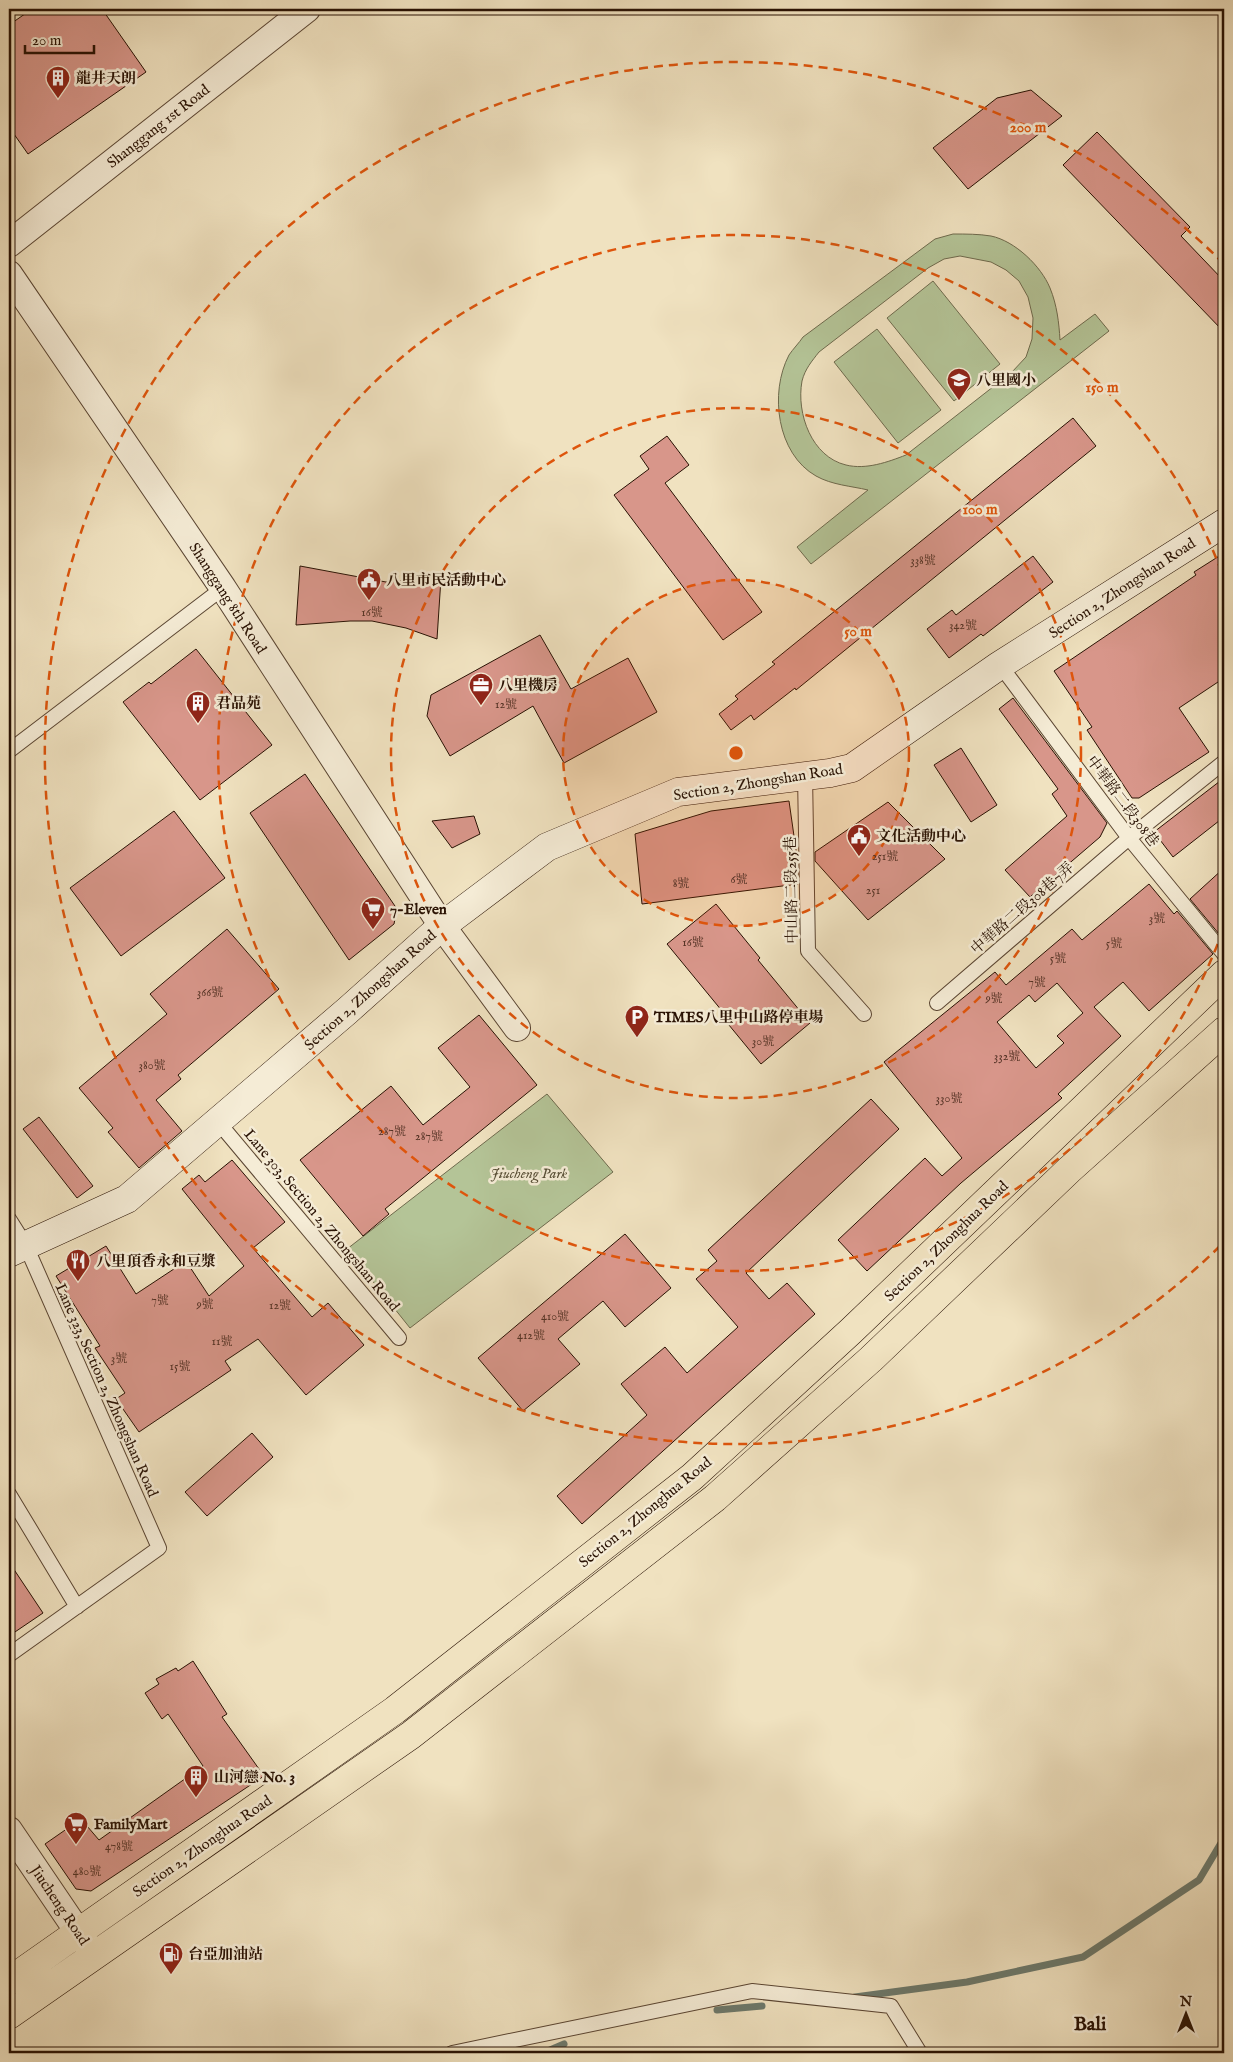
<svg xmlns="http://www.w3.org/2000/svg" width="1233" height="2062" font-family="'IM FELL English','Noto Serif TC',serif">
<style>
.green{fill:#b4c497;stroke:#6e6a4d;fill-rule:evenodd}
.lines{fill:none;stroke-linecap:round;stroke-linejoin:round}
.stream{stroke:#6c796c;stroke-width:7}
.building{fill:#d8968a;stroke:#281103;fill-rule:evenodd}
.lane-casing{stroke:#5a4532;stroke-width:16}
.street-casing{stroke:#5a4532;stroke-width:28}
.secondary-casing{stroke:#281103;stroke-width:29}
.primary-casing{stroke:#281103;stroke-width:29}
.lane{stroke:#f5ecd6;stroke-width:14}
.street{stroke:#f5ecd6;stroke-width:26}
.secondary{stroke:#f5ecd6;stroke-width:28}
.primary{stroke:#f0e2c0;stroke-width:28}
.ring{fill:none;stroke:#de550c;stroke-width:2.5;stroke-dasharray:9 6}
.labels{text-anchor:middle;stroke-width:5;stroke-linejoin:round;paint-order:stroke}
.number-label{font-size:12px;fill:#543225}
.poi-label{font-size:15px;font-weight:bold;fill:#281103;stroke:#f5ecd6;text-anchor:start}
.street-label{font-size:15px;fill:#281103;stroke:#f5ecd6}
.park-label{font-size:15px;font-style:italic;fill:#595037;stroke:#f5ecd6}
.district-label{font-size:20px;font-weight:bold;fill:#281103;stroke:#f5ecd6}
.centre{fill:#de550c;stroke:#f5ecd6;stroke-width:2.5}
.ring-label{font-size:15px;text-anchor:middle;font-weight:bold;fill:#de550c;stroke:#f5ecd6;stroke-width:5;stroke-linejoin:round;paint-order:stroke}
</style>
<rect width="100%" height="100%" fill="#f0e2c0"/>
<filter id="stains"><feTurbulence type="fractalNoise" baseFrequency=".004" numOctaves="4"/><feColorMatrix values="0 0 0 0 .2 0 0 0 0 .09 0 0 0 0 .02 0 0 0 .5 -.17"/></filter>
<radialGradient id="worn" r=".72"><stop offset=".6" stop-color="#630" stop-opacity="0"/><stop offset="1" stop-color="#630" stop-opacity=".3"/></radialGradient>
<path class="green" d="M953,234c13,0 26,0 38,2 24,5 50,30 59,52 7,17 9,35 10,52l35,-26 14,17 -298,233 -14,-17 71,-57c-17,-4 -36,-5 -52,-14 -39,-22 -47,-83 -27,-121 4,-6 10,-12 14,-18l132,-98zM960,256l31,6 15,8 13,11 9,16 5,21 -1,21 -6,18 -14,15 -106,83c-18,7 -40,15 -60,10 -34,-8 -50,-51 -44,-84 3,-12 10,-20 17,-29l109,-84 16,-9z
M933,281l67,83 -46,37 -67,-83z
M877,329l64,81 -43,33 -64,-81z
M547,1094l66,78 -203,156 -63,-79z"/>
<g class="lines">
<path class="stream" d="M855,1997l112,-15 116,-25 116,-77 25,-42
M717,2010l45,-4
M543,2053l21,-9"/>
</g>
<path class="building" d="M32,9h70l44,63 -118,82 -19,-27v-102z
M1031,90l31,26 -94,73 -35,-41 64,-50z
M1097,132l93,95 -9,9 43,45v51l-161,-167z
M1073,418l23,28 -300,244 -1,-2 -41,32 -3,-5 -20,15 -12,-16 19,-15 -3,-3 40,-32 -3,-2z
M667,436l22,29 -24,18 97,129 -39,28 -109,-145 35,-26 -9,-13z
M1224,553v125l-45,30 30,44 -70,46h-7l-45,-68 5,-3 -38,-56 142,-96 -2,-3z
M1033,556l20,26 -70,54 -2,-2 -32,24 -22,-29 25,-19 4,5z
M300,566l86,16 55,-4 -4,61 -31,-11 -34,-7h-22l-54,4z
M540,635l31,54 57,-31 29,54 -93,51 -31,-57 -83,50 -23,-40 4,-21z
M196,649l76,96 -72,55 -77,-98 26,-20 2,2z
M1013,698l94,125 -7,14 -70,60 -25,-27 62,-54 -15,-22 6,-5 -59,-80z
M961,748l36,57 -26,17 -37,-57z
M305,774l92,135 -3,15 -45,36 -99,-147z
M1224,778v39l-51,40 -19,-25z
M789,801l9,63v20l-156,20 -7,-70 76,-23z
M888,802l57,57 -77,61 -53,-59v-9z
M174,811l51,67 -104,78 -51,-68z
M474,816l6,18 -28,14 -20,-27z
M1224,868v72l-34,-41z
M1149,884l25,30 3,-3 36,43 -64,57 -26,-29 -29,25 27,29 -63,58 4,4 -101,85 -94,88 -29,-31 87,-82 17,18 20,-18 -78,-96 111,-90 11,13 66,-56 10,11zM1057,983l26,30 -26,23 7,7 -28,25 -39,-46 32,-27 6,7z
M716,904l44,54 -2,2 52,63 -49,41 -37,-45 3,-2 -60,-73z
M227,929l52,60 -101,86 3,4 -25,21 26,31 -43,37 -31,-36 5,-4 -34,-40 88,-74 -17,-20z
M479,1015l58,70 -152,124 4,5 -26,22 -63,-76 91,-74 32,39 47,-38 -32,-39z
M871,1099l28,30 -153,144 23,26 18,-16 28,31 -233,210 -25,-28 90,-81 -26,-31 44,-37 22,26 51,-46 -42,-48 21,-18 -9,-11z
M39,1117l54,69 -16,12 -54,-69z
M232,1160l53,62 -32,26 59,69 16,-14 36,42 -58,50 -48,-56 -33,22 6,9 -92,62 -23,-33 9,-6 -30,-45 5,-2 -44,-70 50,-30 30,48 50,-33 23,35 35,-30 -62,-77 17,-14 6,7z
M625,1234l46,54 -46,39 -22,-26 -45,38 22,25 -57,47 -45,-53z
M252,1433l21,24 -66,59 -22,-24z
M9,1562l34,51 -34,23z
M193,1661l34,53 -5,3 42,59 -173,115 -15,-2 -31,-45 36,-25 18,21 104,-74 -35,-52 -6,5 -17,-26 14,-9 -3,-5 20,-11 2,3z"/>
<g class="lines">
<defs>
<path id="lane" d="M1000,665l129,173 95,116
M9,751l214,-163
M805,775l3,176 56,63
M937,1003l192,-165 95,-76
M219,1123l180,215
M9,1219l17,27 133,302 -150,107
M9,1494l68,113
M452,2053l300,-62 139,15 29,47"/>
<path id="street" d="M9,244l298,-235
M9,274l214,314 219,338 75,102
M9,1830l82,121"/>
<path id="secondary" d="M9,1253l118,-54 220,-188 95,-85 105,-79 131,-55 152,-19 22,-5 148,-103 224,-142"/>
<path id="primary" d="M9,1981l386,-271 297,-233 159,-146 373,-357
M9,2015l402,-280 304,-237 156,-139 198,-189 155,-139"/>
</defs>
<use href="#lane" class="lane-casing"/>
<use href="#street" class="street-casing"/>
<use href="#secondary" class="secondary-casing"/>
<use href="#primary" class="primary-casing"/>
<use href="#lane" class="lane"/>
<use href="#street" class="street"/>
<use href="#secondary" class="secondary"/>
<use href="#primary" class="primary"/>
</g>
<circle cx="736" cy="753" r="173" fill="#de550c" fill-opacity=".12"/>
<g class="ring">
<circle cx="736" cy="753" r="173"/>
<circle cx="736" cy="753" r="345"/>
<path d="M1223 930A518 518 0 1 1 1223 576"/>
<path d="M1220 1246A691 691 0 1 1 1220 260"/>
</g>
<defs>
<symbol id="building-pin" viewBox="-11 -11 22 30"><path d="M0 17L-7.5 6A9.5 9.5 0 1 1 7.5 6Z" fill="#8f2418" stroke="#f5ecd6"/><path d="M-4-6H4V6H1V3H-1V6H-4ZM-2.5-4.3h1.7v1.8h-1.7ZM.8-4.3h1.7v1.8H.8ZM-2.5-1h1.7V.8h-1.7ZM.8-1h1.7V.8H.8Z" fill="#fff"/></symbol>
<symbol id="school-pin" viewBox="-11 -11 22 30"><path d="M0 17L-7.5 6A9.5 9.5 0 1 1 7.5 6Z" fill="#8f2418" stroke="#f5ecd6"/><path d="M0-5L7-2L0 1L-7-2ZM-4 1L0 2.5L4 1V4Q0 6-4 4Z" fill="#fff"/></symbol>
<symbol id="civic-pin" viewBox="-11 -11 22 30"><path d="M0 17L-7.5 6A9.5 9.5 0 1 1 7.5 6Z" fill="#8f2418" stroke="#f5ecd6"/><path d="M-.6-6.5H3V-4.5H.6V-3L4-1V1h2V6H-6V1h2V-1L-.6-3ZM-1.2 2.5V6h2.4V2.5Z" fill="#fff"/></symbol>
<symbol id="office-pin" viewBox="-11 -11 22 30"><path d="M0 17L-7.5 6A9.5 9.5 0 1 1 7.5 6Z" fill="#8f2418" stroke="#f5ecd6"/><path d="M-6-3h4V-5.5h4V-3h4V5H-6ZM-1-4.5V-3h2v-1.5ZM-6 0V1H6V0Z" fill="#fff"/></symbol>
<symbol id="supermarket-pin" viewBox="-11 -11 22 30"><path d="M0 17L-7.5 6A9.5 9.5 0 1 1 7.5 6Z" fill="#8f2418" stroke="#f5ecd6"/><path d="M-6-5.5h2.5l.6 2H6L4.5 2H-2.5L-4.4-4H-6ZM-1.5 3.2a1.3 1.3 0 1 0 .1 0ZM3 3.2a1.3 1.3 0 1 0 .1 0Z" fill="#fff"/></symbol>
<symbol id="parking-pin" viewBox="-11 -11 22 30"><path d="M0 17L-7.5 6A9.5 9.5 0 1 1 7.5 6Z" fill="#8f2418" stroke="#f5ecd6"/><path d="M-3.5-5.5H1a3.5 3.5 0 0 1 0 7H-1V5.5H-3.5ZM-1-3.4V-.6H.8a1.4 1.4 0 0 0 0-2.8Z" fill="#fff"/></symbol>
<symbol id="restaurant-pin" viewBox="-11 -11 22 30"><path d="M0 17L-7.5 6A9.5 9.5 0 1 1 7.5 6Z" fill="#8f2418" stroke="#f5ecd6"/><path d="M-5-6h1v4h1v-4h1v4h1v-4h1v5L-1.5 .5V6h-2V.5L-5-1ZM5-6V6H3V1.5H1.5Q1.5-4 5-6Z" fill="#fff"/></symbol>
<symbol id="fuel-pin" viewBox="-11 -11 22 30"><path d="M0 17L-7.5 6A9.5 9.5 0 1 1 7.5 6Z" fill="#8f2418" stroke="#f5ecd6"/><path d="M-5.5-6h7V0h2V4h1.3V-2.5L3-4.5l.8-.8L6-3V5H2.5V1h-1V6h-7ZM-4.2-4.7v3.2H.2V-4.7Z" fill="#fff"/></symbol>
</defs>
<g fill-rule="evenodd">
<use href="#building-pin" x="44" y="64" width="28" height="38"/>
<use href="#school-pin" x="945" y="366" width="28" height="38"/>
<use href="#civic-pin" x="355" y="566" width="28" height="38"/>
<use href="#office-pin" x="467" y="671" width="28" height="38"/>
<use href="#building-pin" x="184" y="689" width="28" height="38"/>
<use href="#civic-pin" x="845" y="822" width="28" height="38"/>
<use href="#supermarket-pin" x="359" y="895" width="28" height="38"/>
<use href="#parking-pin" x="623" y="1003" width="28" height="38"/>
<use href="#restaurant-pin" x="64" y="1247" width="28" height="38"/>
<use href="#building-pin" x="182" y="1763" width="28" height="38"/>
<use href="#supermarket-pin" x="62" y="1810" width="28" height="38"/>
<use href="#fuel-pin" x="157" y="1940" width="28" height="38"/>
</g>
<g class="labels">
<g class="number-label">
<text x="923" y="564">338號</text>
<text x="372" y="616">16號</text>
<text x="963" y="629">342號</text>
<text x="506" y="708">12號</text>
<text x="885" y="860">251號</text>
<text x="739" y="883">6號</text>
<text x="681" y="887">8號</text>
<text x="873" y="894">251</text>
<text x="1157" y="922">3號</text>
<text x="693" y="946">16號</text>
<text x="1114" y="947">5號</text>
<text x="1058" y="962">5號</text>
<text x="1037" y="986">7號</text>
<text x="210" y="996">366號</text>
<text x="994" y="1002">9號</text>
<text x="763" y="1045">30號</text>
<text x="1007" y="1060">332號</text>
<text x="152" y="1069">380號</text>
<text x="949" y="1102">330號</text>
<text x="392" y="1135">287號</text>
<text x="429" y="1140">287號</text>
<text x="160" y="1304">7號</text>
<text x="205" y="1308">9號</text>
<text x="280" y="1309">12號</text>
<text x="555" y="1320">410號</text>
<text x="531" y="1339">412號</text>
<text x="222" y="1345">11號</text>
<text x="119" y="1362">3號</text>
<text x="180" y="1370">15號</text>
<text x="119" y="1850">478號</text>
<text x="87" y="1875">480號</text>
</g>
<g class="poi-label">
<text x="76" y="83">龍井天朗</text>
<text x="976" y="385">八里國小</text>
<text x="386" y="585">八里市民活動中心</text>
<text x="498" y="690">八里機房</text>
<text x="216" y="708">君品苑</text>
<text x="876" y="841">文化活動中心</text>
<text x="390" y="914">7-Eleven</text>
<text x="654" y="1022">TIMES八里中山路停車場</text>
<text x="96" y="1266">八里頂香永和豆漿</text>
<text x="214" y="1782">山河戀 No. 3</text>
<text x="94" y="1829">FamilyMart</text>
<text x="188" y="1959">台亞加油站</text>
</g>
<g class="street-label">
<text transform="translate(158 126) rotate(-38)" y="5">Shanggang 1st Road</text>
<text transform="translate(1122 588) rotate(-33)" y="5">Section 2, Zhongshan Road</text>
<text transform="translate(228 598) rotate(57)" y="5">Shanggang 8th Road</text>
<text transform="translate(758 782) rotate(-9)" y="5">Section 2, Zhongshan Road</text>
<text transform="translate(1123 801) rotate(53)" y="5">中華路二段308巷</text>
<text transform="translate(791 890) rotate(-91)" y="5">中山路二段255巷</text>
<text transform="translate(1022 908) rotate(-41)" y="5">中華路二段308巷7弄</text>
<text transform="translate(370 990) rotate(-42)" y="5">Section 2, Zhongshan Road</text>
<text transform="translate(322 1220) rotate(50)" y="5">Lane 303, Section 2, Zhongshan Road</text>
<text transform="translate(946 1241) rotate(-44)" y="5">Section 2, Zhonghua Road</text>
<text transform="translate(107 1390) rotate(66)" y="5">Lane 323, Section 2, Zhongshan Road</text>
<text transform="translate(645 1512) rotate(-39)" y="5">Section 2, Zhonghua Road</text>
<text transform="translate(202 1846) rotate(-35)" y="5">Section 2, Zhonghua Road</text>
<text transform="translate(60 1905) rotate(56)" y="5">Jiucheng Road</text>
</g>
<g class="park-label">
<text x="529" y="1178">Jiucheng Park</text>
</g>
<g class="district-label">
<text x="1090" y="2030">Bali</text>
</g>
</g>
<circle cx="736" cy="753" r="8" class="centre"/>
<g class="ring-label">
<text x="1028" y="132">200 m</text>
<text x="1102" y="392">150 m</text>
<text x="980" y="514">100 m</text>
<text x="858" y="636">50 m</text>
</g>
<rect width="1233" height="2062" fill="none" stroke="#f0e2c0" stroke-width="30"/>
<rect x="10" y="10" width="1213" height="2042" fill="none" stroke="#281103" stroke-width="2.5"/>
<rect x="15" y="15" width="1203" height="2032" fill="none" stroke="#281103"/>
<g transform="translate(1186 2014)" stroke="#f5ecd6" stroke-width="4" paint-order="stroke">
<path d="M0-4L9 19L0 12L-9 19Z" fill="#281103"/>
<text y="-8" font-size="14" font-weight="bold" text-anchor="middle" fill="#281103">N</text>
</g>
<path d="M25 45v8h69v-8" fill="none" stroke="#281103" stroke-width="2.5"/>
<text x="32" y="45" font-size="15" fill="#281103" stroke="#f5ecd6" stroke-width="4" paint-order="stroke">20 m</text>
<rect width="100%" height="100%" filter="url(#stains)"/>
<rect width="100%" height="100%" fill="url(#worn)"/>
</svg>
